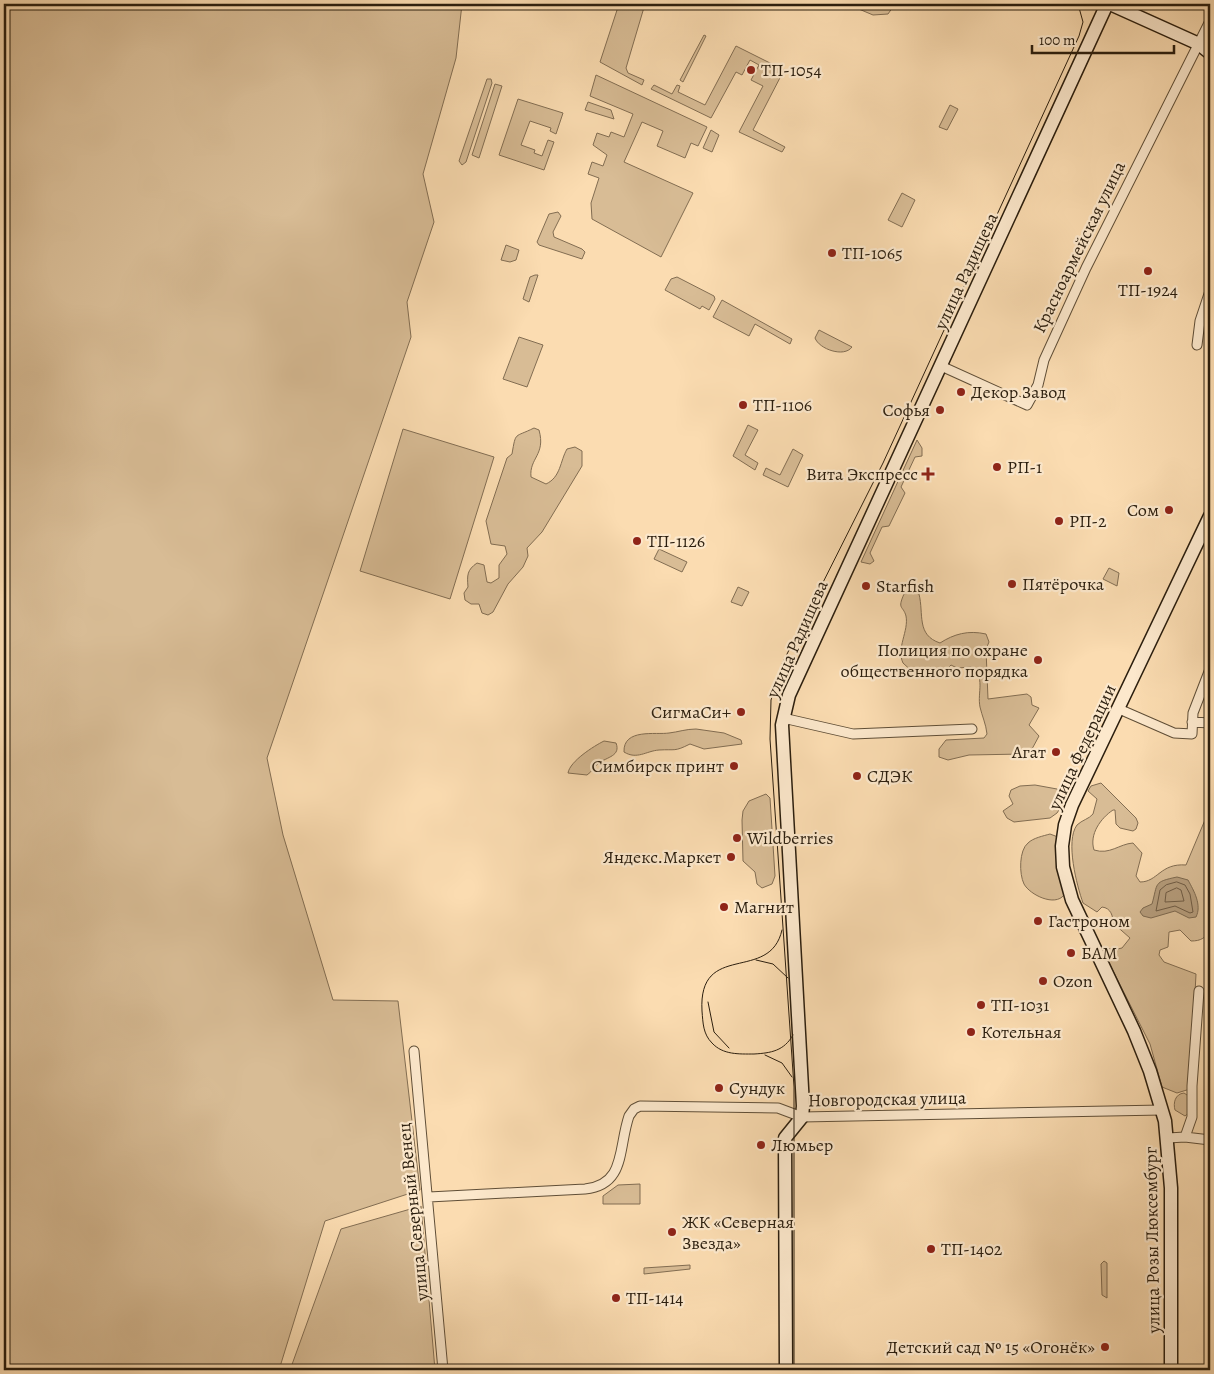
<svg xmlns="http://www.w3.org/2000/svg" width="1214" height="1374" font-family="Alegreya,serif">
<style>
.green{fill:#d8bc95;stroke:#826d52}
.water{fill:#b49b7a;stroke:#7d694f}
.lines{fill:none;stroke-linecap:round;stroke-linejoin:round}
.shore{stroke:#705c44;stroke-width:1}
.street-casing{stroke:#5f4e37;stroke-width:11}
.secondary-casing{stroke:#2b1e0e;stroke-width:15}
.street{stroke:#fce8cc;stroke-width:9}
.secondary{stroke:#fce8cc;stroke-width:12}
.tram{stroke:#2b1e0e;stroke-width:1}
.poi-dot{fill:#8f2418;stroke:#fce8cc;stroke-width:2}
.labels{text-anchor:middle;stroke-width:4.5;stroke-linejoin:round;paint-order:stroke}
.poi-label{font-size:18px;fill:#2b1e0e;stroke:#fce8cc;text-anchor:start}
.street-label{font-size:18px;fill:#2b1e0e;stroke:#fce8cc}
</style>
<rect width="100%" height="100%" fill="#fbdcb1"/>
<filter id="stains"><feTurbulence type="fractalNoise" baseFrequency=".004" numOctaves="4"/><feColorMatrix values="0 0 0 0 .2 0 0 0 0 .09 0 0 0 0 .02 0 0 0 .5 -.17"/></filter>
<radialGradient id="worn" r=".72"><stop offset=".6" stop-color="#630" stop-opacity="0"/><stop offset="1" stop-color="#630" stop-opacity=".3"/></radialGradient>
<path class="green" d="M4,4h458l-6,54 -33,116 11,48 -27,80 4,35 -144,421 16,77 50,165 65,1 22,189 -95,31 -46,149h-275z
M619,4h26l-19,64 2,5 16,7 -2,5 -42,-23z
M847,4h48l-7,10 -15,1z
M704,35l2,1 -23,46 -3,-2z
M736,46l48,24 -31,60 32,17 -3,5 -43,-20 24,-46 -12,-6 8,-15 -9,-5 -8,15 -6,-3 -25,46 -60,-29 3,-4 18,9 5,-9 3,1 -2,6 27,13z
M596,75l111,52 -9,19 -7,-3 -6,15 -28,-12 6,-15 -21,-9 -18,40 69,31 -32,64 -69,-38 -1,-16 8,-25 -11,-4 4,-12 11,4 4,-11 -14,-10 4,-12 12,4 2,-5 13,5 9,-23 -43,-18z
M487,79h4l1,4 -26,79 -4,3 -3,-4z
M495,84l7,2 -23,72 -7,-3z
M518,99l45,14 -7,21 -6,-3 1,-3 -21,-7 -9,24 14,5 -1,3 8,3 6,-16 6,2 -10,28 -45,-15z
M588,102l23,8 3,9 -29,-9z
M950,105l8,4 -11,21 -8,-3z
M711,130l8,5 -7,17 -9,-4z
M902,193l13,7 -13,27 -14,-7z
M558,212l3,4 -8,16 1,5 28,12 3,3 -3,7 -43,-14 -2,-3 12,-28z
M506,245l13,5 -3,10 -6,2 -9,-2z
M535,275h3l-9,27 -6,-3 7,-22z
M677,277l37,19 1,3 -6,11 -7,-4 -2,3 -35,-19 6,-11z
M722,300l70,39 -2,5 -35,-20 -6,12 -36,-19z
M819,330l33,17c-8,11 -33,2 -37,-9z
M519,337l24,8 -16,42 -24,-8z
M748,425l10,5 -13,25 13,8 -3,7 -22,-14z
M534,428l5,2c7,25 -10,28 -8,47l15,7c15,-7 14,-23 21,-35l8,-2 7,4v15l-40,66 -15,16 1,8 -5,11 -15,17 -15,28 -5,3 -6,-2 -3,-9h-8l-6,-4 -1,-7 4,-6c-1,-12 -1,-17 9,-24l7,2 3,17 4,1 8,-5v-13l8,-11 -2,-8 -14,-2 -5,-23 21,-63 5,-4c4,-23 2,-16 22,-26z
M403,429l91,28 -44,142 -90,-28z
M917,440l5,8v8l-7,1 -14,30 4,6 -16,33 -7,1 -12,26 4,8 -4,3 -9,-2z
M793,449l10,6 -15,32 -25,-12 3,-7 14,7z
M659,549l28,13 -5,10 -28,-13z
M1109,568l10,5 -2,13 -14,-7z
M738,587l11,5 -7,14 -11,-4z
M913,591l6,3c5,20 -3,41 21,49 14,-9 28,-13 46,-9l3,8 -3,7 2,50 39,-5 4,3 1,8 7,3 -10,17 10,11 -7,13 -8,5 -55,1 -21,5 -9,-3v-8l7,-9 38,-2 3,-4c-1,-10 -5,-18 -7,-27 -3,-15 6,-30 -9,-40l-14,1 -6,-3 -7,7 -28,3 -13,-12c-7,-15 6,-32 3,-47 -3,-11 -9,-6 -2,-22z
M696,729l28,4 17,7 1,4 -38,5 -14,-5c-16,8 -14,5 -31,6 -13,1 -22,10 -35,2 -1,-24 32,-17 45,-19 9,-1 17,-4 27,-4z
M604,741l12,2c5,13 -9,14 -17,20 -5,3 -7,9 -12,12l-19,-2c2,-12 26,-27 36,-32z
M1101,783l35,35 2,5 -2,6 -3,2 -13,-3 -4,-4 -1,-14h-2c-12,8 -24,24 -19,40 16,5 25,-6 39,-7l9,10 -6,23 4,6c18,0 20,-19 46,-17l24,-57v121c-4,9 -9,12 -19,12l-11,-11 -11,2 -1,15 -8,3 -1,5 5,7 32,12 -6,115 -13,4 -15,-6 -12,-43 -45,-89 1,-8 7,3 9,-2 8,-10 -17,-15c0,-7 -2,-15 -11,-16l-5,5 -14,-9c-6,-17 -18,-62 -6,-78 5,-5 12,-6 16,-11l4,-15 -9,-8 3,-5z
M1035,785l22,4 5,4 2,9 -7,11 -7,5 -36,4 -7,-4 -4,-7 10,-7 -4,-8 2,-6 9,-4z
M766,794l4,4 5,78 -3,8 -10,4 -5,-4 -2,-12 -12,-11 -1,-41 1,-9 6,-10z
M1050,834l8,3 6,58c-9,12 -34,0 -40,-11 -5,-10 -5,-34 4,-41 5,-5 15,-7 22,-9z
M1184,1093l6,4v15l-5,4 -10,-6c-2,-7 0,-16 9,-17z
M640,1184v20h-37v-8l15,-11z
M421,1206l14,164h-145l51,-141z
M1104,1261l3,2v35l-5,-3 -1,-31z
M690,1265v4l-46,5v-6z"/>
<path class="water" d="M1177,877l11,3c6,11 14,25 8,37l-7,1 -14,-7 -24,7 -8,-2 -3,-4 3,-4 9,-4c6,-21 1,-22 25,-27z"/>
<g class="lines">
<path class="shore" d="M1177,882l8,3 5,9 3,18 -3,1 -15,-7 -19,5 4,-21 6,-5z
M1177,888l4,2 3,11 -19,1 1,-9z"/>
<defs>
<path id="street" d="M1197,345l3,-24 10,-30
M941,366l86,39 11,-20 6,-25 42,-92 124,-247
M1119,709l55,24 18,1 1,-21 17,-44
M783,718l70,16 119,-5
M1192,722l18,1
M414,1051l29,319
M1185,1137l7,-20v-31l7,-95
M1168,1138l17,-1 25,3
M429,1197l156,-8c41,-4 33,-41 44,-73l5,-7 6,-3 138,2 24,9 360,-7"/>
<path id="secondary" d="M1110,4l89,40 11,9
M786,1370l-1,-232 17,-21 1,-11 -21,-381 7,-30 318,-691
M1171,1370v-182l-6,-67 -15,-50 -16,-40 -62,-131 -9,-33 -1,-21 3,-21 7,-20 138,-289"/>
</defs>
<use href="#street" class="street-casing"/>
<use href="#secondary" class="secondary-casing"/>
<use href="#street" class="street"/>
<use href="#secondary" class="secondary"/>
<path class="tram" d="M782,930c-12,54 -84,10 -80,81 1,12 1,23 10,32 11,12 27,11 42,11 17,-1 30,-3 39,-19
M756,960l17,4 15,14
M708,1002l6,30 15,16
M765,1055l17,8 10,14
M794,1370v-283l-24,-348 1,-39 11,-36 101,-201 196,-427 4,-14 -5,-18"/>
</g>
<g class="poi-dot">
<circle cx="751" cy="70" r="5"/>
<circle cx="832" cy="253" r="5"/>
<circle cx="1148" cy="271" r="5"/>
<circle cx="961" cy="392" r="5"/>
<circle cx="743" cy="405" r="5"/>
<circle cx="940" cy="410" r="5"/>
<circle cx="997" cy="467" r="5"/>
<path d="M925.5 466.5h5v5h5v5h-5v5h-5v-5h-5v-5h5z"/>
<circle cx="1169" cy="510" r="5"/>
<circle cx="1059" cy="521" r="5"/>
<circle cx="637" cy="541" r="5"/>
<circle cx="1012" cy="584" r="5"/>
<circle cx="866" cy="586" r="5"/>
<circle cx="1038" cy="660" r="5"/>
<circle cx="741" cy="712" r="5"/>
<circle cx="1056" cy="752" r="5"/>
<circle cx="734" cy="766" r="5"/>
<circle cx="857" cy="776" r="5"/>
<circle cx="737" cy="838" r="5"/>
<circle cx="731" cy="857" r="5"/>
<circle cx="724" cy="907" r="5"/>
<circle cx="1038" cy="921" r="5"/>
<circle cx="1071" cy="953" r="5"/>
<circle cx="1043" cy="981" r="5"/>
<circle cx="981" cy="1005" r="5"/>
<circle cx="971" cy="1032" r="5"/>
<circle cx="719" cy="1088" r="5"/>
<circle cx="761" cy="1145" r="5"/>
<circle cx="672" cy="1232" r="5"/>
<circle cx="931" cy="1249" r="5"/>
<circle cx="616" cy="1298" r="5"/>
<circle cx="1105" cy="1347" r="5"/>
</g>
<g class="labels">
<g class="poi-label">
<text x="761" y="76">ТП-1054</text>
<text x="842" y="259">ТП-1065</text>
<text x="1148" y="296" text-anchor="middle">ТП-1924</text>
<text x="971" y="398">Декор Завод</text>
<text x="753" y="411">ТП-1106</text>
<text x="930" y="416" text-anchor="end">Софья</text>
<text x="1007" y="473">РП-1</text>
<text x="918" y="480" text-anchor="end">Вита Экспресс</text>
<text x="1159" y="516" text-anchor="end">Сом</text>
<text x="1069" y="527">РП-2</text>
<text x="647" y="547">ТП-1126</text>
<text x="1022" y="590">Пятёрочка</text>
<text x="876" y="592">Starfish</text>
<text x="1028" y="656" text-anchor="end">Полиция по охране<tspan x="1028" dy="21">общественного порядка</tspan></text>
<text x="731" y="718" text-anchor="end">СигмаСи+</text>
<text x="1046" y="758" text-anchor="end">Агат</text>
<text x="724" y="772" text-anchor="end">Симбирск принт</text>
<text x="867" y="782">СДЭК</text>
<text x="747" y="844">Wildberries</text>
<text x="721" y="863" text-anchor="end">Яндекс.Маркет</text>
<text x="734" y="913">Магнит</text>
<text x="1048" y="927">Гастроном</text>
<text x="1081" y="959">БАМ</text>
<text x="1053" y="987">Ozon</text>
<text x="991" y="1011">ТП-1031</text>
<text x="981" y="1038">Котельная</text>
<text x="729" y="1094">Сундук</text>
<text x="771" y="1151">Люмьер</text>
<text x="682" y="1228">ЖК «Северная<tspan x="682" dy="21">Звезда»</tspan></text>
<text x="941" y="1255">ТП-1402</text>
<text x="626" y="1304">ТП-1414</text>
<text x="1095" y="1353" text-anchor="end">Детский сад № 15 «Огонёк»</text>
</g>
<g class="street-label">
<text transform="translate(1079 247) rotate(-64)" y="6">Красноармейская улица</text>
<text transform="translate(966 271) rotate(-65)" y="6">улица Радищева</text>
<text transform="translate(797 639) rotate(-66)" y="6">улица Радищева</text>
<text transform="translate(1082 747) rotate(-65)" y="6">улица Федерации</text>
<text transform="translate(887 1099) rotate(-1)" y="6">Новгородская улица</text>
<text transform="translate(413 1212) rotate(-96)" y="6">улица Северный Венец</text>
<text transform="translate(1152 1240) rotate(-91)" y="6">улица Розы Люксембург</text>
</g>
</g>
<rect width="1214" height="1374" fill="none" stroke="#fbdcb1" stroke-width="20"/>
<rect x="5" y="5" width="1204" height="1364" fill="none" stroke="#2b1e0e" stroke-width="2.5"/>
<rect x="10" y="10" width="1194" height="1354" fill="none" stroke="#2b1e0e"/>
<path d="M1032 45v8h142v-8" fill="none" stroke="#2b1e0e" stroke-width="2.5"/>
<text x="1039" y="45" font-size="15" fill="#2b1e0e" stroke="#fce8cc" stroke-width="4" paint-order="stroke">100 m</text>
<rect width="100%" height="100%" filter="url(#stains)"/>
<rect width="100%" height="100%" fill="url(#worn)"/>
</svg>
